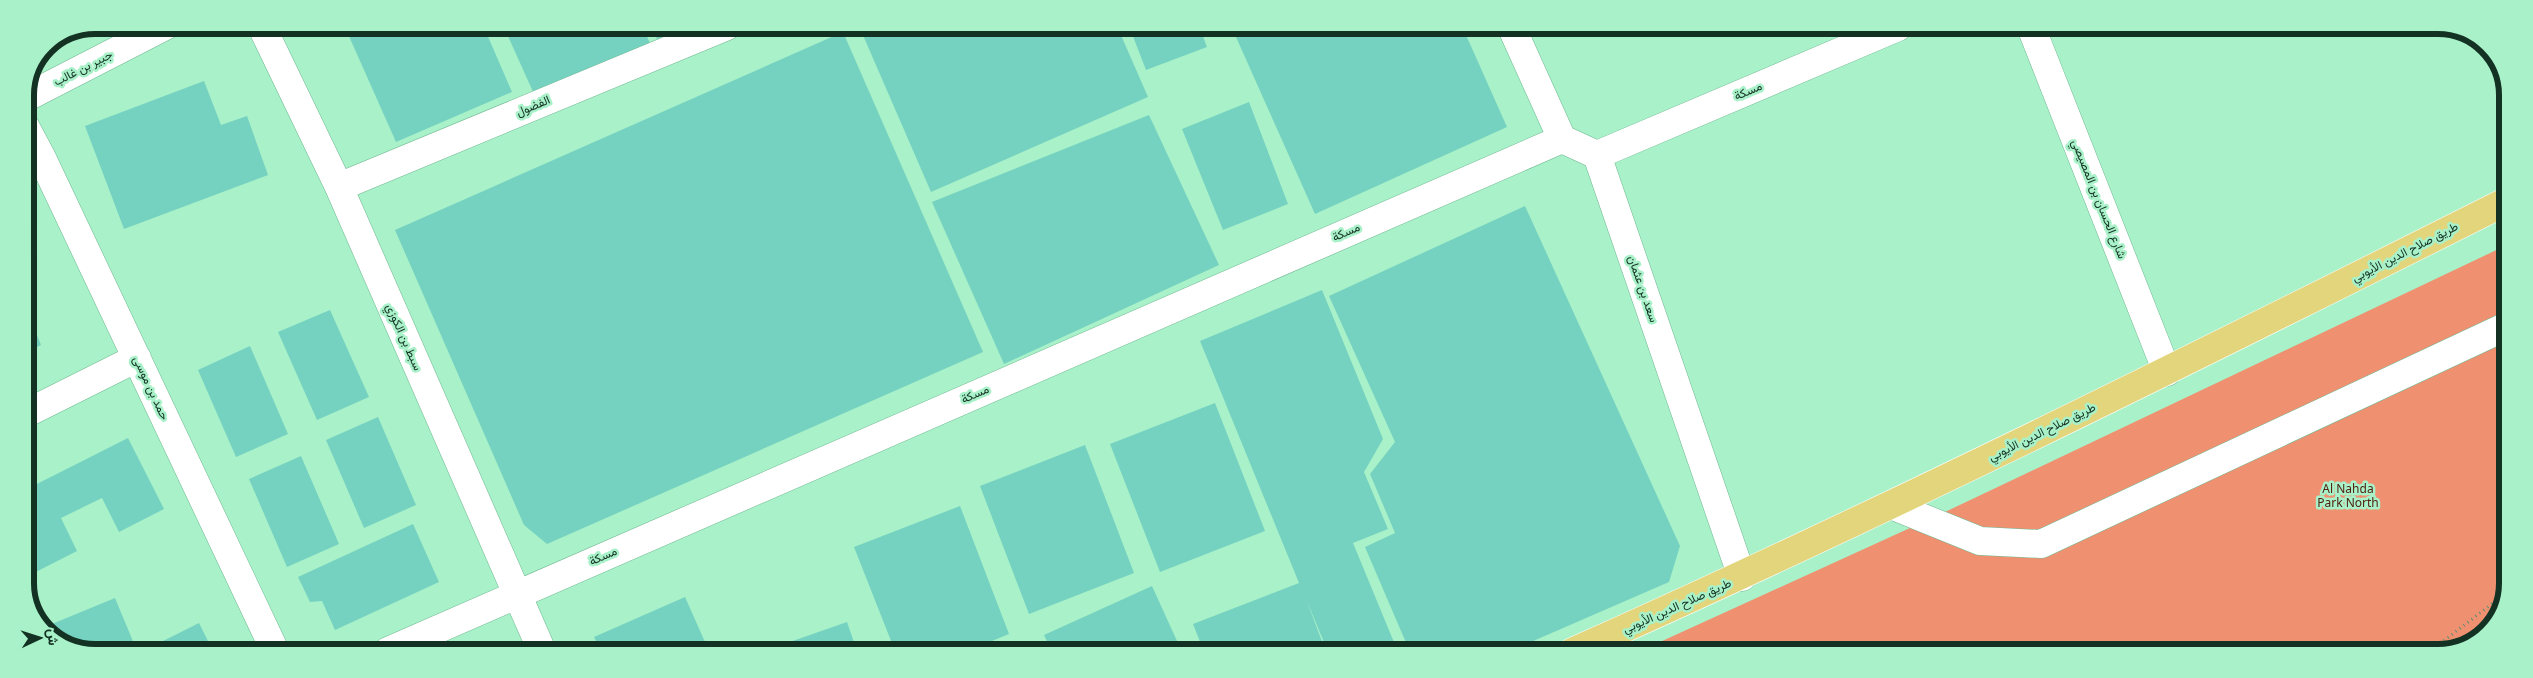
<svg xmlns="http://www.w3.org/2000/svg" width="2533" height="678" font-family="'Noto Sans',Vazirmatn,sans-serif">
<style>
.green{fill:#ef9170}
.building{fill:#76d2c0}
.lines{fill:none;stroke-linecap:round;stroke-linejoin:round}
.minor-casing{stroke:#70b892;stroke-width:29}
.major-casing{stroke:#fff;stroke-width:29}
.path{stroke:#5b8d73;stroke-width:3;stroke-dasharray:1 4;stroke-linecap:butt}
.minor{stroke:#fff;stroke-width:28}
.major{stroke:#e2d57c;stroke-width:28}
.labels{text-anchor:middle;stroke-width:5;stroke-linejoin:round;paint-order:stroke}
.street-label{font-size:12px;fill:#143223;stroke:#a8f1c9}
.park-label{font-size:12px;fill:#502211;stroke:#a8f1c9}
.rim{fill:none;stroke:#143223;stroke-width:6}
</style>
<rect width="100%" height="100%" fill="#a8f1c9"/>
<path class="green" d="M2507,245l-1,356 -25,37 -43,15 -800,-1 307,-140z"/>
<path class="building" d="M344,25h139l29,67 -116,50z
M503,25l139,1 8,17 -116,51z
M651,26h38l-32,13z
M859,26h258l31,71 -217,95z
M1129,26h70l8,21 -61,23z
M1222,26h32l-28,11z
M1260,26h202l45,101 -192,87 -79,-177z
M1769,27h21l-18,8z
M77,32l1,2 -34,15 2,-4z
M843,32l140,320 -436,192 -23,-19 -129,-295z
M204,81l17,44 26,-9 21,59 -144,54 -39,-103z
M1249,102l39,102 -65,26 -41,-101z
M1149,115l70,150 -215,99 -72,-162z
M1525,206l155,340 -11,36 -161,70h-98l-45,-105 30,-14 -25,-59 25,-32 -66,-146z
M1322,290l61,149 -19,33 24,57 -35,14 45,109h-70l-22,-53 20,53h-122l-11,-28 106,-41 -99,-242z
M25,306l16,39 -16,8z
M330,310l39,87 -52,23 -39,-88z
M250,346l38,88 -52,23 -38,-87z
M1215,403l50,128 -105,41 -50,-128z
M378,417l38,88 -52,23 -38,-88z
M128,438l36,71 -45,23 -17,-34 -41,20 16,33 -51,26 -1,-87z
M1085,445l49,128 -105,41 -49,-128z
M301,456l38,88 -52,23 -38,-88z
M960,506l49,128 -44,18 -70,-1 -41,-104z
M413,524l26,58 -104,48 -13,-29 -12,1 -12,-25z
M1152,586l30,66h-130l-8,-17z
M685,597l24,54h-108l-7,-14z
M115,598l22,53h-60l-27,-17 -3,-8z
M847,622l10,29h-93z
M199,623l14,28h-65l-1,-2z
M501,643l3,8h-21z"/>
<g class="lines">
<defs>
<path id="minor" d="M261,25l78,162 203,464
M1511,26l51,113 35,16 145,422
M2031,27l136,345
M25,98l142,-73
M25,126l16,30 234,495
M1597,155l301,-128
M339,187l388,-161
M25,414l112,-56
M1891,505l89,36 61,3 466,-218
M388,651l1174,-512"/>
<path id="major" d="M1572,652c316,-141 626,-296 935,-451"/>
</defs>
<use href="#minor" class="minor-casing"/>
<use href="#major" class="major-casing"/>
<path class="path" d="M2428,653l78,-60"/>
<use href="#minor" class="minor"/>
<use href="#major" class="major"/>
</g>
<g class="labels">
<g class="street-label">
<text transform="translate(83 68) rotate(-27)" y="4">جبير بن غالب</text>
<text transform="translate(1748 91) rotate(-23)" y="4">مسكة</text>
<text transform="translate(533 106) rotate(-23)" y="4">الفضول</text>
<text transform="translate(2099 199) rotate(68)" y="4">شارع الحسان بن المصيصي</text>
<text transform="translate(1346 232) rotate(-24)" y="4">مسكة</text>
<text transform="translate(2405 252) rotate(-27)" y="4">طريق صلاح الدين الأيوبي</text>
<text transform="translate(1643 289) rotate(71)" y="4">سعد بن عثمان</text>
<text transform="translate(404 337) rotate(66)" y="4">سبط بن الكوزي</text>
<text transform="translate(151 388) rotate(65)" y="4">حمد بن موسى</text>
<text transform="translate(975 394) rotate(-24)" y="4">مسكة</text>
<text transform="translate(2042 432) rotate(-26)" y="4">طريق صلاح الدين الأيوبي</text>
<text transform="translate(603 556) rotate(-24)" y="4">مسكة</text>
<text transform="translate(1677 606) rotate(-24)" y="4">طريق صلاح الدين الأيوبي</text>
</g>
<g class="park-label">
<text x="2348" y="493">Al Nahda<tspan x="2348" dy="14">Park North</tspan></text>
</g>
</g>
<path d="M0 0H2533V678H0ZM95 34H2438A61 61 0 0 1 2499 95V583A61 61 0 0 1 2438 644H95A61 61 0 0 1 34 583V95A61 61 0 0 1 95 34Z" fill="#a8f1c9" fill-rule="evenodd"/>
<path class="rim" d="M95 34H2438A61 61 0 0 1 2499 95V583A61 61 0 0 1 2438 644H95A61 61 0 0 1 34 583V95A61 61 0 0 1 95 34Z"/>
<g transform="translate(40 638) rotate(86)" stroke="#a8f1c9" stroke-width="4" paint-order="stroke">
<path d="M0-4L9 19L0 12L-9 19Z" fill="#143223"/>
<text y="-8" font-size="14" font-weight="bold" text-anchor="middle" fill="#143223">ش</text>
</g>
</svg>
